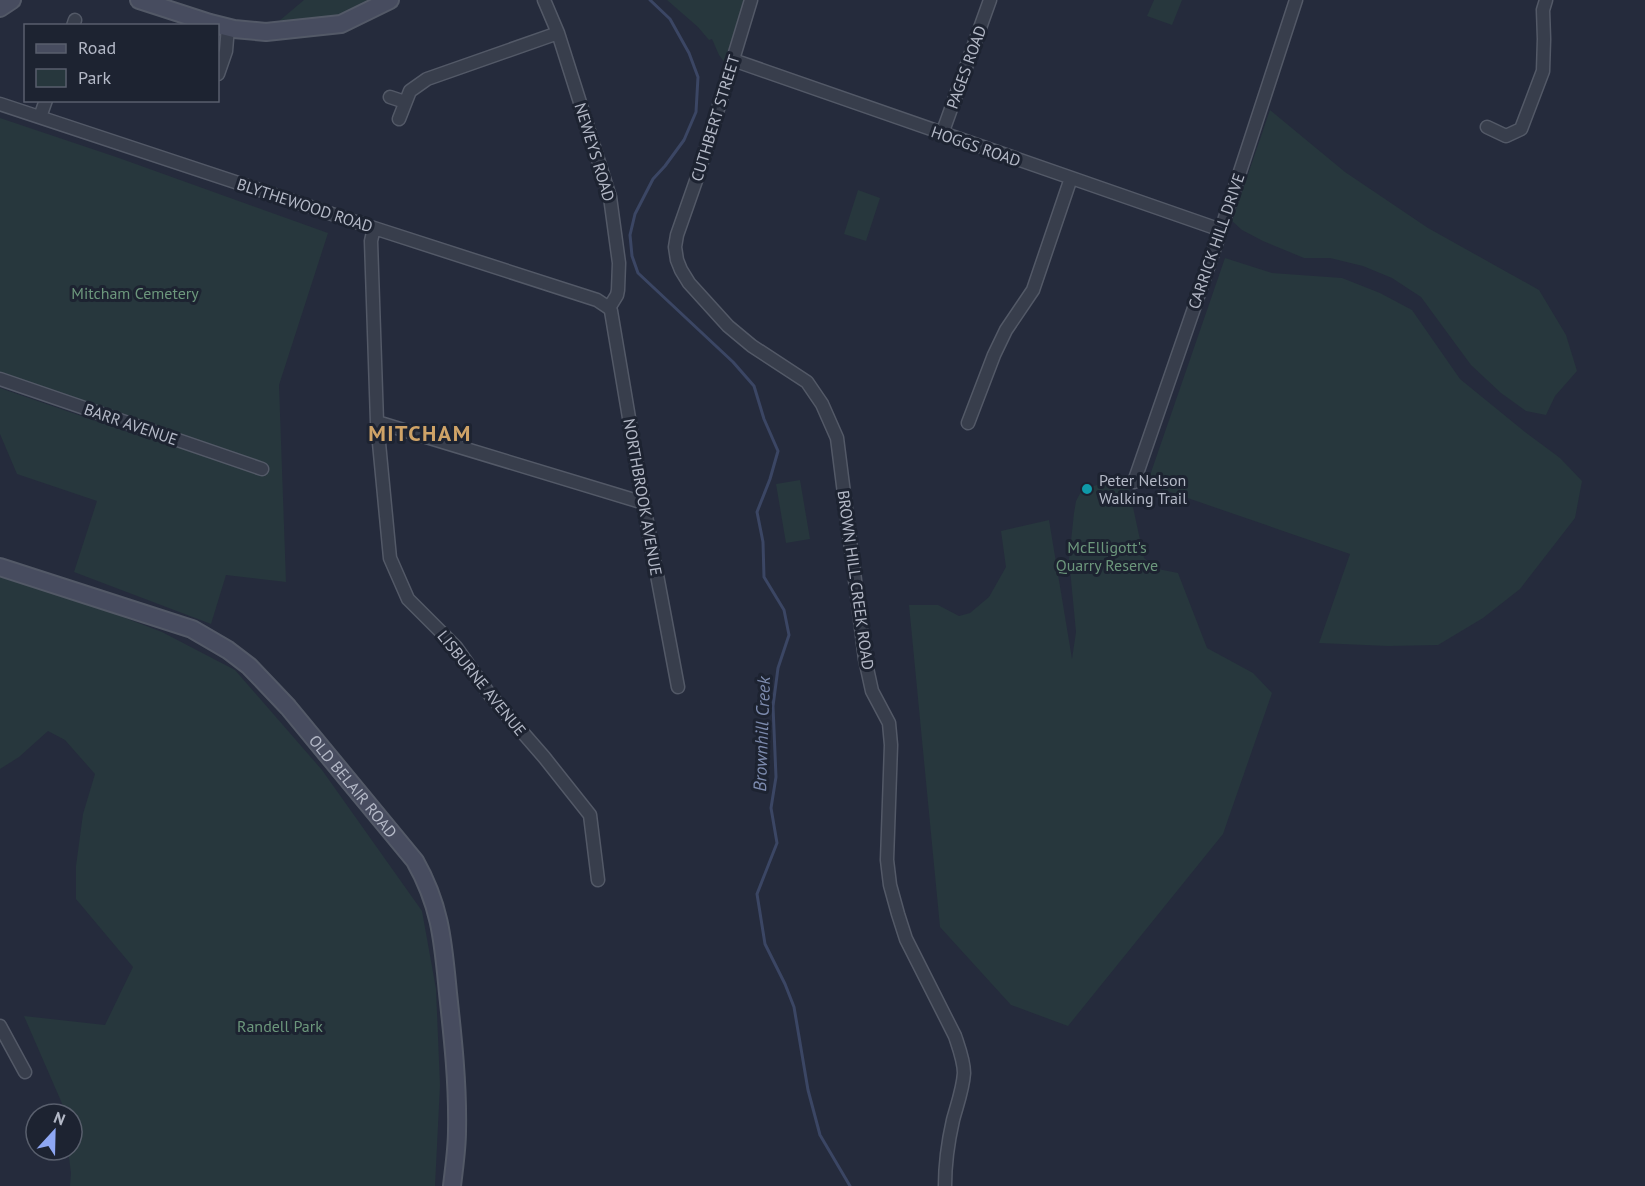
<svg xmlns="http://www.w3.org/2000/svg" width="1645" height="1186" font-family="'PT Sans',sans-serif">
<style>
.green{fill:#27373d}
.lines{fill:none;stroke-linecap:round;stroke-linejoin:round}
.stream{stroke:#3b4664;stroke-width:3}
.minor-casing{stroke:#535967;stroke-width:15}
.secondary-casing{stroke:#535967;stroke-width:20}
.minor{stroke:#383e4c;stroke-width:12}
.secondary{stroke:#474c5f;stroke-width:16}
.culture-dot{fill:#0f9aa8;stroke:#1d2331;stroke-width:2}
.labels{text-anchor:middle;stroke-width:6;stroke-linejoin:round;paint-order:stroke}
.street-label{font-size:16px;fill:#b4b9c7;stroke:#1d2331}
.park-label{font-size:16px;fill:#6c977c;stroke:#1d2331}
.poi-label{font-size:16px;fill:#b4b9c7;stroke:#1d2331;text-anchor:start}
.water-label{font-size:18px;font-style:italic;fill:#7d8bae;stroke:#1d2331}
.district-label{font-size:22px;font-weight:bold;letter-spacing:1.5px;fill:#cfa367;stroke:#1d2331}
</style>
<rect width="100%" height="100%" fill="#252b3c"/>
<path class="green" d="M304,0h86l-49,24 -75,8z
M667,0h84l-24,66 -8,-11 -7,-16 -3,1 -11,-13z
M1154,0h28l-10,25 -25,-9z
M1270,110l75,62 83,56 111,62 27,45 11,36 -22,25 -9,19 -20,-4 -25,-18 -30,-28 -50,-68 -29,-19 -29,-12 -33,-8h-26l-41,-17 -21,-11 -10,-9z
M0,118l119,40 209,75 -49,152 7,197 -60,-7 -15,49 -137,-52 23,-71 -80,-27 -17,-40v-46l148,51 5,-12 -153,-53z
M858,190l22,8 -14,43 -22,-7z
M1225,258l47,15 70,5 38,15 32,17 48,69 65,53 35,26 22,23 -7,37 -55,71 -37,29 -45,27 -50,1 -69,-3 31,-89 -203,-70z
M1126,475l18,83 14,11 20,4 29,75 46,25 19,20 -49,141 -155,192 -57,-21 -71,-78 -31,-322h29l21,11 11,-3 19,-16 17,-30 -5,-36 48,-11 23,139 4,-27 -7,-73 5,-46 2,-12 6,-11z
M800,480l10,59 -24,4 -10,-59z
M0,575l60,18 102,39 73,38 87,100 100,141 14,78 4,96 -5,101h-365l1,-13 -3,-23h4v-36h-7l-1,-6 -40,-92 81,9 28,-58 -57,-68v-33l7,-52 12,-40 -30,-34 -17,-9 -29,26 -19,12z"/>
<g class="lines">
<path class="stream" d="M650,0l20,19 19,34 9,24 -2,35 -12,28 -19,26 -12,13 -18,35 -5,21 2,21 6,17 95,89 21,24 10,33 14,32 -8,28 -13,33 6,30 1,35 20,33 5,25 -11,33 -5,38 3,71 -5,31 6,35 -20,51 8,50 20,40 9,23 14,83 12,45 30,51"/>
<defs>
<path id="minor" d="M544,0l14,33 52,164 9,66 -1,27 -1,5 -8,13
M751,0l-53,175 -21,60 -2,12 2,13 4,10 8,13 39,43 24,20 55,36 15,22 15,34 28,221 7,32 17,32 2,22 -4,115 3,25 8,29 8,25 49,97c4,12 9,25 9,37 -1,16 -7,32 -11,47 -5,22 -8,44 -8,66
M73,26l2,-6
M733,60l488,170
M218,74l8,-23 2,-24
M390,97l15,5
M0,104l374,124 223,72 12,8
M40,117l6,-17
M399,119l11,-28 17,-12 131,-46
M1487,127l19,9 15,-7 22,-58 1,-32 -1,-29 3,-10
M942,134l48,-134
M374,228l-3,13 6,181 13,136 18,41 48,48 34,48 54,62 46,58 8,65
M609,308l2,3 31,184 36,192
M0,379l262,90
M377,422l267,81
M968,423l26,-68 12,-25 27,-40 38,-112
M1134,482l87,-252 75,-230
M0,1026l25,46"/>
<g id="secondary">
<path d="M139,0l71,23 24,6 32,3 75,-8 49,-24"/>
<path d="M0,8l12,-8"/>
<path id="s1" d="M0,567l192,62 36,21 21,16 39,41 127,154c26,46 28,81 33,132 5,46 10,92 9,138 0,18 -3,37 -5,55"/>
</g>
</defs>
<use href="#minor" class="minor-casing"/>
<use href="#secondary" class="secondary-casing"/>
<use href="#minor" class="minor"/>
<use href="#secondary" class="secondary"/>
</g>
<circle class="culture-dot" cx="1087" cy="489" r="6"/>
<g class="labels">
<g class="street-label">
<text transform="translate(966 67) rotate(-70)" y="6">PAGES ROAD</text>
<text transform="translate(715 118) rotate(-73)" y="6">CUTHBERT STREET</text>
<text transform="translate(976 146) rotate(19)" y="6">HOGGS ROAD</text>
<text transform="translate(595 152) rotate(73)" y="6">NEWEYS ROAD</text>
<text transform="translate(305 205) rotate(18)" y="6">BLYTHEWOOD ROAD</text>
<text transform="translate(1216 241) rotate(-71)" y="6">CARRICK HILL DRIVE</text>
<text transform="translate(131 424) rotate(19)" y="6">BARR AVENUE</text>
<text transform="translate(643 497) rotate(80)" y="6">NORTHBROOK AVENUE</text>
<text transform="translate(856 580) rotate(82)" y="6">BROWN HILL CREEK ROAD</text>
<text transform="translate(482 683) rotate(51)" y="6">LISBURNE AVENUE</text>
<text dy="6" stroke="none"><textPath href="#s1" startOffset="429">OLD BELAIR ROAD</textPath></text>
</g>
<g class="park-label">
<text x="135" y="299">Mitcham Cemetery</text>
<text x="1107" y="553">McElligott's<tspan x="1107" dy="18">Quarry Reserve</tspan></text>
<text x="280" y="1032">Randell Park</text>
</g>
<g class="poi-label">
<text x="1099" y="486">Peter Nelson<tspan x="1099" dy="18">Walking Trail</tspan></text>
</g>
<g class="water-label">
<text transform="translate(762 734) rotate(-88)" y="6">Brownhill Creek</text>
</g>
<g class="district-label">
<text x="420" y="441">MITCHAM</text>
</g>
</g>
<rect x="24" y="24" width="195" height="78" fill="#1d2331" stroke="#595f6d" stroke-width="1.5"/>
<rect x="36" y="44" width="30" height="9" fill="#474c5f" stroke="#595f6d" stroke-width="1.5"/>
<text x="78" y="54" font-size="18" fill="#b4b9c7">Road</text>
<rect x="36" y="69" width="30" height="18" fill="#27373d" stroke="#595f6d" stroke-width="1.5"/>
<text x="78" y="84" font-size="18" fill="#b4b9c7">Park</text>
<g transform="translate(54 1132) rotate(22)"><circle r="28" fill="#1d2331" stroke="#595f6d" stroke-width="1.5"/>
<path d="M0-4.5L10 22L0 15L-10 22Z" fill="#8ea7f3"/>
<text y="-9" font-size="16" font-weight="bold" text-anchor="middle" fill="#b4b9c7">N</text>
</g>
</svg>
